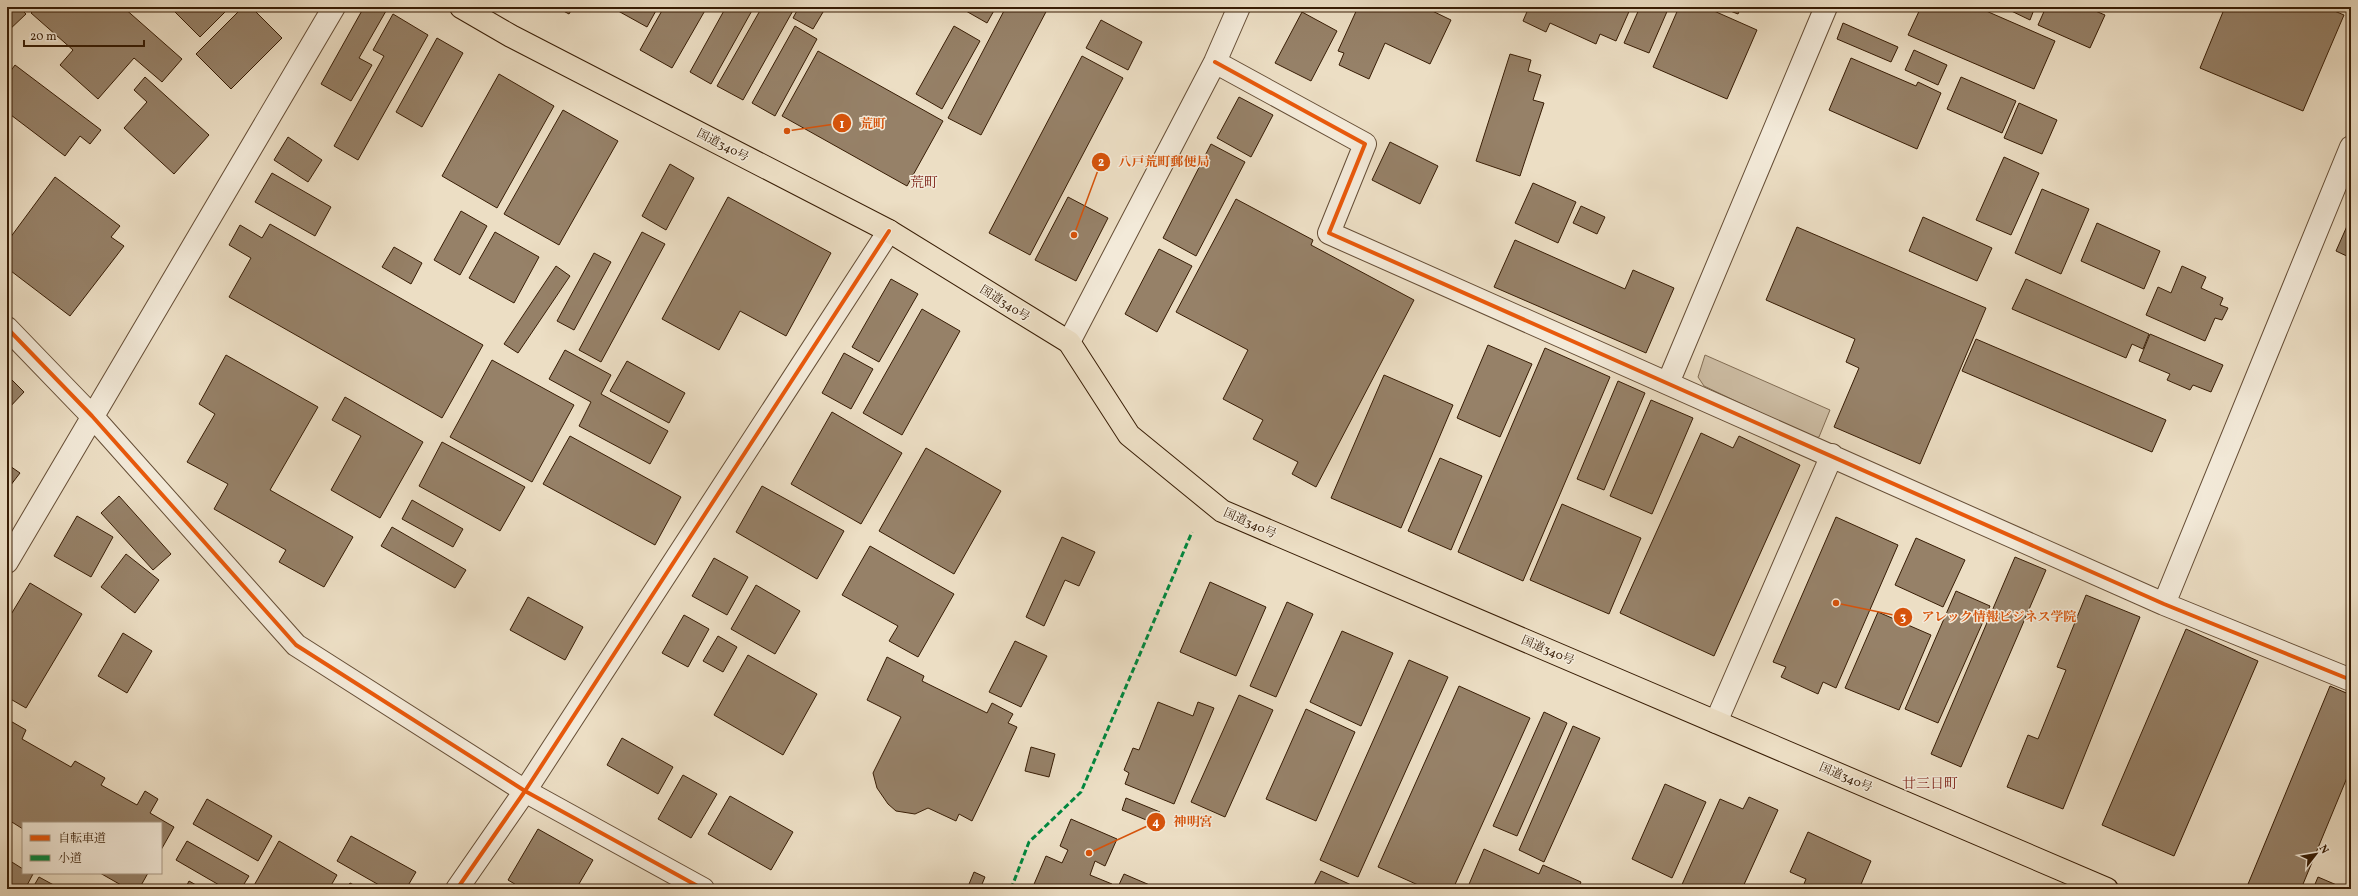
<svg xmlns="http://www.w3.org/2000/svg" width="2358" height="896" font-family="Vollkorn,'Noto Serif JP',serif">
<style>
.green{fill:#cdbda4;stroke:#826d54}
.building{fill:#968168;stroke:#381d05}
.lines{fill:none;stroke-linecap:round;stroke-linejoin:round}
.minor-casing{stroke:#654d35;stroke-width:24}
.highway-casing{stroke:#381d05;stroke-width:24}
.minor{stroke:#f3ead9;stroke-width:22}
.highway{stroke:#ecdec4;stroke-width:22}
.quiet{stroke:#00873e;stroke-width:3;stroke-dasharray:6 3;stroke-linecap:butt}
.cycleway-casing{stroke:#f3ead9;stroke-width:6}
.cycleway{stroke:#e8590c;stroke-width:4}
.labels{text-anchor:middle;stroke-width:3;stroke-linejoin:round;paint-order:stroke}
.street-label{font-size:12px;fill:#381d05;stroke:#f3ead9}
.quarter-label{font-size:14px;fill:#7a1f14;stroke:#f3ead9}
.leader{fill:none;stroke:#d6530b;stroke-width:1.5}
.callout-dot{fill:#d6530b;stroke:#f3ead9;stroke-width:1.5}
.mark-label{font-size:12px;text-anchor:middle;font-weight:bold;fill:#fff}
.callout-label{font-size:13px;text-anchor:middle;font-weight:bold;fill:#d6530b;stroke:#f3ead9;stroke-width:3;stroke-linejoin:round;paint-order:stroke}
</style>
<rect width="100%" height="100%" fill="#ecdec4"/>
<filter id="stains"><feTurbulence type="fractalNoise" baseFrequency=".005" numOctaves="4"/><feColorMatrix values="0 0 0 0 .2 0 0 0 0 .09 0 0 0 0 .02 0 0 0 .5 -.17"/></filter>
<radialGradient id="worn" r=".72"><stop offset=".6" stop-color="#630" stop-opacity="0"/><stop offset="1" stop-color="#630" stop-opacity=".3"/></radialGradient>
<path class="green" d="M1705,355l125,55 -11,27 -5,1 -110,-52 -6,-9z"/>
<path class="building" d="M7,7h12l7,7 -19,18z
M37,7h86l59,52 -20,23 -28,-24 -36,41 -38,-34 13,-15 -42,-37z
M170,7h60l-30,30z
M243,7h8l31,31 -51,51 -35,-35z
M364,7h15l7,4 -27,47 13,7 -21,36 -30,-17z
M556,7h17l-4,7z
M611,7h47l-11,20z
M664,7h43l-35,61 -32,-18z
M726,7h28l-43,77 -21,-12z
M762,7h33l-52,93 -26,-14z
M799,7h27l-13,22 -20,-11z
M959,7h37l-9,16z
M1006,7l42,1 -67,127 -33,-17z
M1358,7h66l27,13 -21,44 -45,-21 -16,36 -30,-14 5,-12 -6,-2z
M1529,7h102l-15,34 -16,-7 -4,10 -46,-21 -4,9 -23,-11z
M1640,7h29l-20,46 -25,-10z
M1679,7h26l52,23 -30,69 -74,-32z
M1720,7h21l-3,7z
M1921,7h56l78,34 -21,48 -126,-54z
M2003,7h32l-5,13z
M2046,7h40l19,8 -15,33 -52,-23z
M2225,7h100l19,8 -41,96 -103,-43z
M1302,12l35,19 -26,50 -36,-18z
M393,14l35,21 -70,125 -24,-14 50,-90 -11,-6z
M1101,20l41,22 -14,28 -42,-22z
M1843,23l55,24 -7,15 -54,-23z
M795,26l22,13 -42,77 -23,-13z
M954,26l26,15 -38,68 -26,-15z
M437,38l26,15 -41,74 -26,-15z
M1914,50l33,15 -9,20 -33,-15z
M818,51l125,70 -36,65 -125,-70z
M1510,54l21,6 -3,11 13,4 -8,25 11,3 -24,73 -44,-15z
M1082,56l41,22 -93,177 -41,-22z
M1851,58l65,28 2,-4 23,11 -24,56 -88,-39z
M15,65l86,65 -11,14 -10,-8 -15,20 -58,-44v-36z
M499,74l55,32 -57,102 -55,-32z
M145,77l64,58 -35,39 -50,-46 23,-26 -13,-12z
M1961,77l55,24 -14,32 -55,-24z
M1239,97l34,18 -22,42 -34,-19z
M2019,103l38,17 -15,34 -38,-16z
M563,110l55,31 -59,104 -55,-31z
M288,137l34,23 -14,22 -34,-22z
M1390,142l48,24 -18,38 -48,-24z
M1211,144l34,18 -49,94 -33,-18z
M2004,157l35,16 -28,62 -35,-15z
M670,164l24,14 -28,52 -24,-14z
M272,173l59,34 -16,29 -60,-34z
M55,177l65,49 -9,11 13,9 -54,70 -63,-48v-26z
M1533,183l43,19 -18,41 -43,-20z
M2042,189l47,20 -28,65 -46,-21z
M728,197l103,56 -45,83 -46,-25 -21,39 -57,-31z
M1068,197l40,21 -32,63 -41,-21z
M1236,199l77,41 -2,5 103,55 -98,187 -24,-13 6,-12 -45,-23 10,-19 -40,-21 25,-49 -72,-38z
M1581,206l24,11 -8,17 -24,-11z
M461,211l26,15 -27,49 -26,-15z
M1923,217l69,31 -15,33 -68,-30z
M2351,217v41l-15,-7z
M2097,223l63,28 -16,38 -63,-28z
M270,224l213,121 -41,73 -213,-121 22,-39 -22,-13 11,-20 22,13z
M1797,227l189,81 -66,156 -86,-37 25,-59 -13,-6 9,-23 -89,-39z
M495,232l44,25 -25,46 -45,-25z
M642,232l23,12 -64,118 -22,-12z
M1515,240l110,49 8,-19 41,18 -28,65 -152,-66z
M394,247l28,16 -11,21 -29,-17z
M1159,249l33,17 -35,66 -32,-18z
M594,253l17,9 -37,68 -17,-9z
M556,266l14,10 -52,77 -14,-9z
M2182,266l24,11 -5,11 22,10 -3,7 8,3 -6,12 -7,-2 -10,23 -59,-26 12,-28 13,6z
M891,279l27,15 -39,68 -27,-15z
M2026,279l123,55 -6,15 -11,-5 -6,14 -114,-49z
M922,309l38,22 -58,104 -39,-22z
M2150,334l73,31 -12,27 -18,-7 -3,5 -23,-10 3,-6 -31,-13z
M1976,339l190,81 -14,32 -190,-81z
M1488,345l44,19 -32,73 -43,-19z
M1545,348l65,29 -87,204 -65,-29z
M565,350l46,25 -10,19 67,37 -18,33 -71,-38 12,-24 -42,-23z
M844,353l29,16 -22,40 -29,-16z
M226,355l92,52 -48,83 83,47 -29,50 -45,-25 7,-12 -72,-41 14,-25 -41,-22 28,-48 -16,-10z
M492,360l82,45 -42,77 -82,-45z
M627,361l58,32 -16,30 -59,-32z
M7,375l17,17 -17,18z
M1384,375l69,30 -52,123 -70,-30z
M1618,381l27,12 -41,97 -27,-11z
M345,397l78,45 -43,76 -49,-28 30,-54 -29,-16z
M1651,400l42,18 -41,96 -42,-18z
M832,412l70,41 -41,71 -70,-40z
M1701,433l32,15 6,-12 61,29 -86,191 -94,-43z
M570,436l111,61 -26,48 -112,-61z
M442,442l83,45 -25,44 -81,-45z
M926,448l75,43 -47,83 -75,-43z
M1440,458l42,18 -31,74 -43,-19z
M7,464l13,9 -13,17z
M762,486l82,45 -27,48 -81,-47z
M119,496l52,58 -18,16 -52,-57z
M412,500l51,29 -10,18 -51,-28z
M1562,504l79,34 -32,76 -79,-34z
M77,516l36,21 -22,40 -37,-21z
M1836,517l62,28 -62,143 -13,-6 -5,12 -37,-17 5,-10 -13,-5z
M392,527l74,43 -11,18 -74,-42z
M1062,537l33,15 -16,34 -14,-6 -21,46 -18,-9z
M1916,538l49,22 -22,47 -48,-22z
M870,546l84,48 -36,63 -29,-16 9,-15 -56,-31z
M126,554l33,26 -24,33 -34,-26z
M2015,557l31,13 -85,197 -30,-13z
M714,558l34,19 -21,38 -35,-19z
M1210,582l56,25 -30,69 -56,-24z
M30,583l52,31 -56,94 -19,-11v-76z
M756,585l44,26 -25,43 -44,-25z
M1956,591l34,15 -52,117 -33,-14z
M2086,595l54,22 -77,192 -56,-22 21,-52 10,4 28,-69 -9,-3z
M528,597l55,30 -18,33 -55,-30z
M1287,602l26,12 -37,83 -26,-11z
M1878,612l53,23 -32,75 -54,-22z
M684,615l25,14 -21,38 -26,-14z
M2186,629l72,32 -84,195 -72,-31z
M1342,631l51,22 -32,73 -51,-24z
M123,633l29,18 -25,42 -29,-17z
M718,636l19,11 -14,25 -20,-11z
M1015,641l32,15 -26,51 -32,-15z
M748,655l69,39 -34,61 -69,-40z
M887,657l37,19 -2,5 65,32 5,-10 21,11 -5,9 9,4 -45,94 -13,-7 -3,7 -28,-13 -13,6 -19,-3 -8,-7 -11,-16 -4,-15 28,-56 -34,-17z
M1409,660l39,17 -90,200 -38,-17z
M1459,686l71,32 -77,171h-26l-49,-22z
M2330,686l21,9v73l-50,121h-55z
M1239,695l34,15 -48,107 -34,-15z
M1158,702l35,14 5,-14 16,6 -40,96 -49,-20 4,-11 -5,-3 9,-22 6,2z
M1306,709l49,23 -39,89 -50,-22z
M1544,712l23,11 -50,113 -24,-10z
M7,719l19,11 -4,9 49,28 4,-6 30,17 -4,7 36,20 8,-14 13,8 -8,14 24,14 -13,23v-27h-138v6l-16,-10z
M1573,726l27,12 -56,124 -25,-12z
M622,738l51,29 -15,27 -51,-29z
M1031,747l24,7 -6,23 -24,-6z
M683,775l34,19 -26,44 -33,-19z
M1665,784l41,18 -34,76 -40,-19z
M730,796l63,36 -22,38 -63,-36z
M1749,797l29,13 -36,79h-62l40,-90 23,10z
M1126,798l34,14 -4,12 -34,-14z
M207,799l65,37 -14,25 -65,-37z
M1071,819l46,20 -12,27 -10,-5 -5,14 22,9 -3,5h-77l14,-33 16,7 6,-13 -8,-4z
M538,829l55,31 -17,29h-53l-15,-9z
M1808,832l63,29 -12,28h-57l4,-10 -16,-7z
M351,836l65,36 -10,17h-20l-49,-28z
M187,841l62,35 -8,13h-15l-50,-29z
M279,841l58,34 -8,14h-77z
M1484,849l55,25 4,-9 38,17 -3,7h-111z
M7,859l16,10v4l10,1 -8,15h-18z
M1321,871l39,18h-48z
M974,872l11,5 -5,12h-13z
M100,873h48l-9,16h-11z
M1124,874l28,12 -1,3h-34z
M39,877l22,12h-29z
M2318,877l28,12h-33z
M189,881l14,8h-18z
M350,883l11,6h-15z"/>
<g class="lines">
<defs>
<path id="minor" d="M1215,62l150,82 -36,89 835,371 187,76
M7,328l85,88 204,229 229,146 178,98
M1069,342l146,-280 24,-55
M1668,383l158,-376
M7,562l327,-555
M2164,604l187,-457
M1716,722l116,-267
M457,889l68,-98 364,-560"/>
<path id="highway" d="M461,7l50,29 378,195 180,111 60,93 93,76 885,378"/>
</defs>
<use href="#minor" class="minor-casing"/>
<use href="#highway" class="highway-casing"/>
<use href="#minor" class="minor"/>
<use href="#highway" class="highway"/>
<path class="quiet" d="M1011,889l18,-47 52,-50 111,-260"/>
<defs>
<path id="cycleway" d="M1215,62l150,82 -36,89 835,371 187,76
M7,328l85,88 204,229 229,146 178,98
M457,889l68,-98 364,-560"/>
</defs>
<use href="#cycleway" class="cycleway-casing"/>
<use href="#cycleway" class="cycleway"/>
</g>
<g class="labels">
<g class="street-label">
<text transform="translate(723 145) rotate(27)" y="4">国道340号</text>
<text transform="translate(1005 303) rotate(32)" y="4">国道340号</text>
<text transform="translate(1250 523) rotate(24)" y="4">国道340号</text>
<text transform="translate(1548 650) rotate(23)" y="4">国道340号</text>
<text transform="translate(1846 777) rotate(23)" y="4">国道340号</text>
</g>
<g class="quarter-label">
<text x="924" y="187">荒町</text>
<text x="1930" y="788">廿三日町</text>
</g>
</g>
<path class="leader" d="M787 131L842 123M1074 235L1101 162M1836 603L1903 617M1089 853L1156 822"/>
<g class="callout-dot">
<circle cx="787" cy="131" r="4"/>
<circle cx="1074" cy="235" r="4"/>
<circle cx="1836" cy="603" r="4"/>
<circle cx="1089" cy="853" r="4"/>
<circle cx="842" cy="123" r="10"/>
<circle cx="1101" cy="162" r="10"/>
<circle cx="1903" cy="617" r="10"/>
<circle cx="1156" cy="822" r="10"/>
</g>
<g class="mark-label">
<text x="842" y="128">1</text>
<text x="1101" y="166">2</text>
<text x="1903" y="621">3</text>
<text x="1156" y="826">4</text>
</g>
<g class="callout-label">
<text x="873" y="128">荒町</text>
<text x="1164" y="166">八戸荒町郵便局</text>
<text x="1999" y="621">アレック情報ビジネス学院</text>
<text x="1193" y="826">神明宮</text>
</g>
<rect width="2358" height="896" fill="none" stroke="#ecdec4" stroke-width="24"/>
<rect x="8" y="8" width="2342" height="880" fill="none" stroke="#381d05" stroke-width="2"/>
<rect x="12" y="12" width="2334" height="872" fill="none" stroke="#381d05"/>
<rect x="22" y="822" width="140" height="52" fill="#f3ead9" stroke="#a89884"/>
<rect x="30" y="835" width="20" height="6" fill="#e8590c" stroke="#a89884"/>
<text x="58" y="842" font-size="12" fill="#381d05">自転車道</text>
<rect x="30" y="855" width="20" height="6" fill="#00873e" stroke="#a89884"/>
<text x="58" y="862" font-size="12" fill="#381d05">小道</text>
<g transform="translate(2316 854) rotate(59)" stroke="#f3ead9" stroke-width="3" paint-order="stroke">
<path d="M0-3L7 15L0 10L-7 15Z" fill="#381d05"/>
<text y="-6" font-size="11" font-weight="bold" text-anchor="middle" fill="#381d05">N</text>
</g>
<path d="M24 40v6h120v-6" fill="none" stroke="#381d05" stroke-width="2"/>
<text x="30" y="40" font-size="12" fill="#381d05" stroke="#f3ead9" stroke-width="3" paint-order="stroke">20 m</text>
<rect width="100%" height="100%" filter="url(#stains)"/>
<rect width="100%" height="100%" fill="url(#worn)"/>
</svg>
